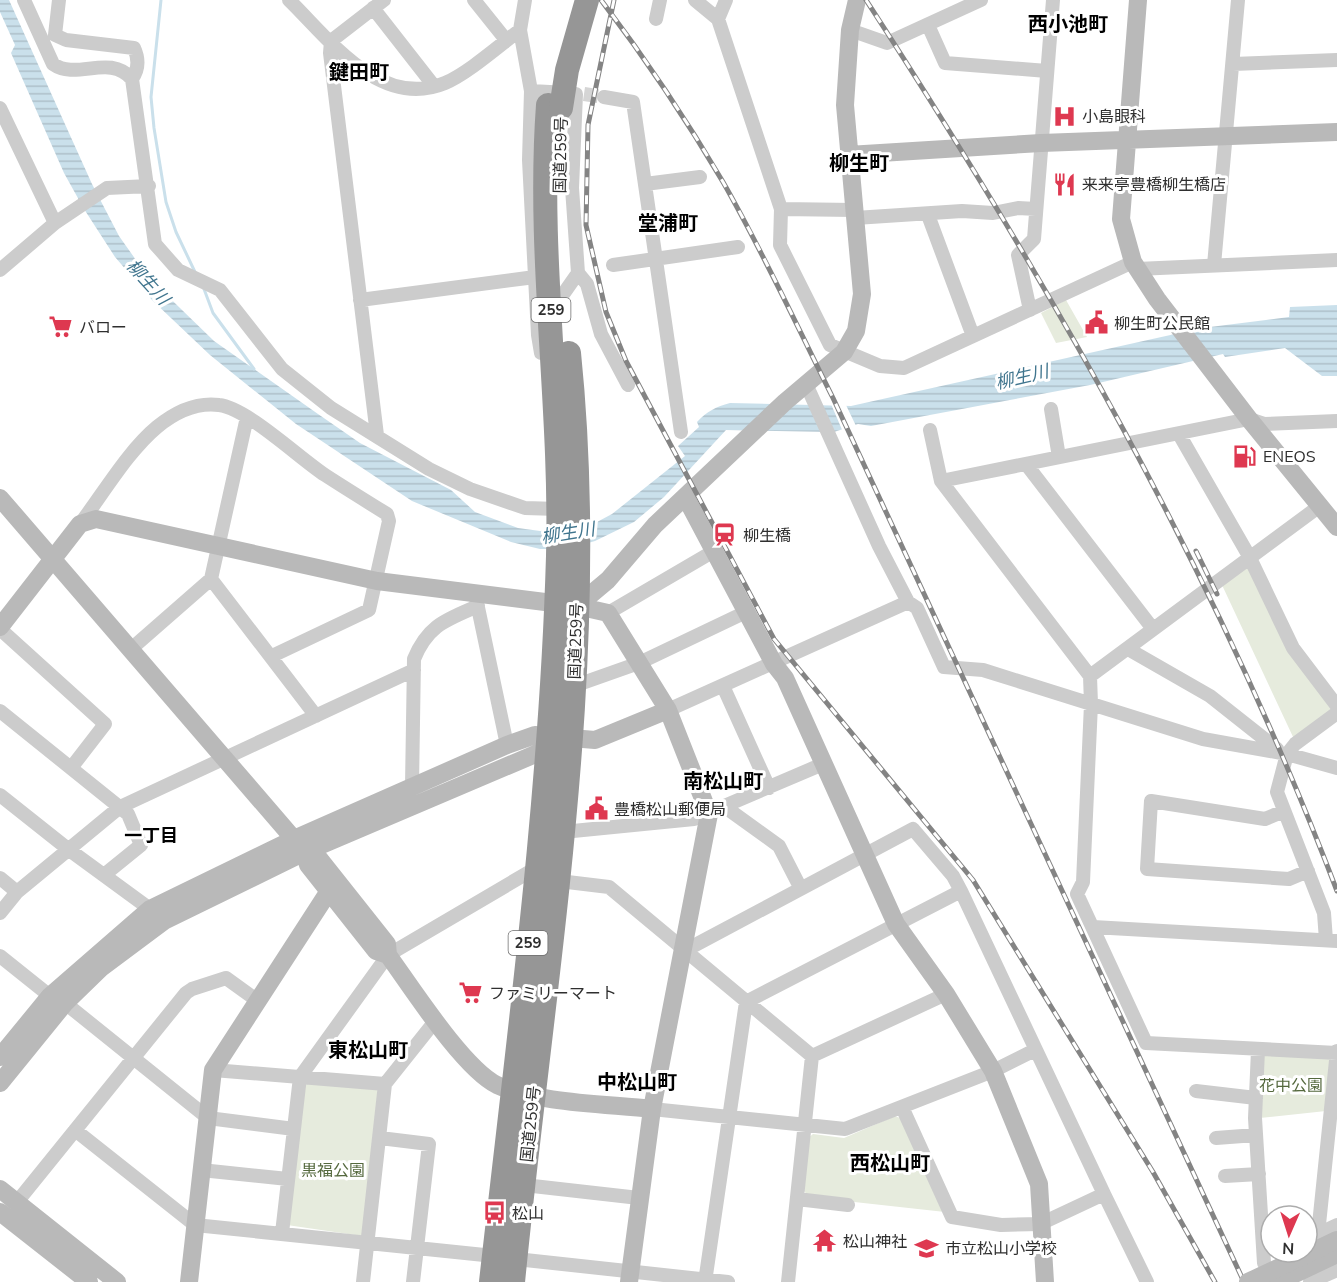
<svg xmlns="http://www.w3.org/2000/svg" width="1337" height="1282" font-family="'Nunito Sans','Noto Sans JP',sans-serif">
<style>
.green{fill:#e6ebdd}
.water{fill:url(#water-rules)}
.pier{fill:#fff}
.lines{fill:none;stroke-linecap:round;stroke-linejoin:round}
.stream{stroke:#cae0eb;stroke-width:3}
.street-tunnel{stroke:#d5d5d5;stroke-width:14;stroke-dasharray:14 7;stroke-linecap:butt}
.street{stroke:#ccc;stroke-width:14}
.secondary{stroke:#b9b9b9;stroke-width:18}
.highway{stroke:#969696;stroke-width:24}
.rail-casing{stroke:#848484;stroke-width:5}
.rail{stroke:#fff;stroke-width:3;stroke-dasharray:9;stroke-linecap:butt}
.secondary-bridge{stroke:#b9b9b9;stroke-width:18}
.highway-bridge{stroke:#969696;stroke-width:24}
.labels{text-anchor:middle;stroke-width:6;stroke-linejoin:round;paint-order:stroke}
.shield{fill:#fff;stroke:#6d6d6d;stroke-width:1.5}
.shield-label{font-size:15px;font-weight:bold;fill:#2f2f2f}
.poi-label{font-size:16px;fill:#2f2f2f;stroke:#fff;text-anchor:start}
.street-label{font-size:16px;fill:#2f2f2f;stroke:#fff}
.park-label{font-size:16px;fill:#55693e;stroke:#fff}
.water-label{font-size:18px;font-style:italic;fill:#40758e;stroke:#fff}
.neighbourhood-label{font-size:18px;font-weight:bold;fill:#000;stroke:#fff}
.quarter-label{font-size:20px;font-weight:bold;fill:#000;stroke:#fff}
</style>
<defs>
<pattern id="water-rules" width="6" height="5" patternUnits="userSpaceOnUse" patternTransform="scale(1.5)"><rect width="6" height="5" fill="#cae0eb"/><path d="M0 2.5h6" fill="none" stroke="#aec0ca"/></pattern>
</defs>
<rect width="100%" height="100%" fill="#fff"/>
<path class="green" d="M1066,300l21,37 -31,6 -15,-30z
M1246,567l5,1 82,141 -39,30 -72,-154z
M1266,1053l65,5 -5,53 -66,7 2,-61z
M309,1083l69,6 -16,147 -75,-11 17,-139z
M895,1116l5,2 45,94 -136,-15 -5,-6 4,-53 5,-4 31,4z"/>
<path class="water" d="M0,0h9l83,184 27,52 29,41 66,64 104,73 42,29 91,47 24,22 43,16 22,3 57,-9 15,-8 73,-58 -7,-10 21,-19 -2,-5c10,-11 19,-15 33,-19l121,3 351,-78 87,-11 1,-10 47,-2v71h-15l-37,-28 -60,9 -2,-3 -133,31 -219,41 -13,-2 -24,8 -108,-2 -62,67 -30,25 -39,19 -28,8h-27l-29,-7 -99,-41 -116,-77 -86,-69 -58,-55 -37,-43 -31,-48 -20,-36 -53,-120 4,-8 -15,-33z"/>
<path class="pier" d="M845,403l12,25 -14,4 -12,-28z"/>
<g class="lines">
<path class="stream" d="M161,0l-10,97 3,31 12,74 10,30 19,40
M204,289l9,24 41,56"/>
<path class="street-tunnel" d="M584,94l20,3"/>
<path class="street" d="M24,0l29,64c24,17 56,-11 79,15l23,165 23,26 42,20 62,79 49,39 98,61 41,20 55,19 33,1
M59,0l-4,35 11,5 68,8c5,11 5,21 -2,31
M289,0c40,39 91,110 156,83 22,-9 55,-38 75,-53
M474,0l32,40
M525,0l-5,30 11,61 -2,69 9,175 3,18h9
M695,0l23,19 63,190 -1,36 50,100 50,21 24,2 229,-106
M373,8l61,78
M656,19l4,-19
M718,19l8,-19
M928,25l17,38 102,8
M850,30l37,13 94,-43
M1233,64l104,-4
M531,91l37,2
M604,97l29,5 48,330
M0,108l55,115 -55,47
M645,184l55,-7
M781,209l73,1
M928,215l45,121
M855,218l107,-7 31,2 25,-5 18,1
M55,223l52,-35 42,-2
M613,265l125,-18
M1214,265l24,-265
M1137,269l200,-9
M578,273l9,11 14,50 27,51
M564,293l14,-20 -6,-85 4,-94
M360,300l175,-23
M1030,310l-12,-55 16,-16 19,-239
M806,384l73,162 29,56 9,6 27,59 39,3 220,69 84,15 50,14
M1051,409l8,48
M1337,421l-73,3 -15,-5 -308,62 149,195 1,28 -8,178 -6,12 69,149 191,10
M930,430l11,51
M1179,434l70,122 44,92 44,58
M377,435l-47,-382 1,-12 53,-41
M1026,464l127,165
M80,524c23,-30 48,-73 77,-97 17,-14 39,-25 62,-22 28,3 80,53 106,70 20,13 41,26 62,39l2,7 -20,89 -97,46
M211,579l105,137
M476,598l31,147
M608,613l106,-62
M0,629l105,95 -34,44
M131,649l80,-70 36,-162
M1128,649l82,47 67,53
M1090,676l231,-171
M574,686l65,-23 107,-51
M723,686l46,102
M668,710l240,-108
M0,711l128,103 13,31 -37,30
M412,786l2,-127c14,-34 32,-39 64,-53
M0,795l68,54 82,60
M725,807l54,39 21,41
M1284,811l-19,8 -114,-18 -4,68 142,10 19,-8
M563,832l131,-13 129,-55
M0,878l17,14
M559,881l50,6 203,169 134,-62
M0,913l17,-21 103,-85 294,-137
M1093,927l244,14
M1326,940l-2,-27 -47,-121 10,-38 8,-10 42,-31
M684,951l229,-122 40,47 8,15 143,303 -64,30 -39,1 -49,-8 -50,-110
M0,956l50,40
M65,1003l143,115 86,11
M1258,1050l-3,68 9,145
M213,1070l172,14
M1196,1091l60,7
M652,1109l193,20 148,-58 42,-21
M75,1130l120,95 299,31
M380,1138l49,6 -16,138
M1216,1138l40,-3
M201,1170l87,9
M1225,1176l34,-2
M524,1185l115,13
M1104,1194l43,88
M797,1199l51,6
M17,1202l169,-209 6,-4 34,-11 32,23
M282,1233l18,-156 88,-122 148,-87
M1318,1234l19,-183
M1307,1239l30,-14
M516,1259l212,23
M363,1282l22,-198 51,-64
M705,1282l41,-280 215,-111
M788,1282l24,-226
M1310,1282l27,-12"/>
<path class="secondary" d="M1138,0l-17,219 12,43 24,37 92,120 88,108
M848,155l193,-12 296,-11
M0,498l305,354 13,5 69,87 1,11c24,33 75,113 109,130 39,18 111,19 155,24
M686,498l88,166 11,14 111,246 50,70 47,77 46,113 6,98
M577,606l31,-26 47,-55 130,-123 59,-50 12,-21 6,-37 -17,-189 5,-75 7,-30
M0,627l80,-103 16,-5 281,62 200,25 31,7 60,97 41,104 -57,295 -23,173
M305,852l3,13 68,86 12,4
M0,1057l50,-61 100,-87 144,-70 213,-94 28,-10 60,5 73,-30
M0,1083l65,-80 36,-35 63,-47 141,-69 254,-108
M0,1189l117,93
M0,1212l89,70
M189,1282l24,-212 116,-179
M1278,1282l59,-28"/>
<path class="highway" d="M491,1282c27,-242 60,-483 67,-726 4,-150 -21,-301 -10,-451
M513,1282c30,-308 88,-618 56,-929"/>
<defs>
<path id="rail" d="M601,0c44,58 85,119 122,182 40,70 74,144 110,216l411,884
M614,0l-26,125 -2,100 20,87 20,49 148,278 199,241 180,292 62,110
M866,0c183,282 351,575 471,891
M1196,551l21,43"/>
</defs>
<use href="#rail" class="rail-casing"/>
<use href="#rail" class="rail"/>
<path class="secondary-bridge" d="M1248,1282l89,-42"/>
<path class="highway-bridge" d="M561,108l6,-38 20,-70"/>
</g>
<defs>
<symbol id="hospital-bare" viewBox="-9 -9 18 18"><path d="M-5-5h3v3.5h4V-5h3V5h-3V1.5h-4V5h-3Z" fill="#de3850" stroke="#fff" stroke-width="2.5" paint-order="stroke"/></symbol>
<symbol id="restaurant-bare" viewBox="-9 -9 18 18"><path d="M-5-6h1v4h1v-4h1v4h1v-4h1v5L-1.5 .5V6h-2V.5L-5-1ZM5-6V6H3V1.5H1.5Q1.5-4 5-6Z" fill="#de3850" stroke="#fff" stroke-width="2.5" paint-order="stroke"/></symbol>
<symbol id="civic-bare" viewBox="-9 -9 18 18"><path d="M-.6-6.5H3V-4.5H.6V-3L4-1V1h2V6H-6V1h2V-1L-.6-3ZM-1.2 2.5V6h2.4V2.5Z" fill="#de3850" stroke="#fff" stroke-width="2.5" paint-order="stroke"/></symbol>
<symbol id="supermarket-bare" viewBox="-9 -9 18 18"><path d="M-6-5.5h2.5l.6 2H6L4.5 2H-2.5L-4.4-4H-6ZM-1.5 3.2a1.3 1.3 0 1 0 .1 0ZM3 3.2a1.3 1.3 0 1 0 .1 0Z" fill="#de3850" stroke="#fff" stroke-width="2.5" paint-order="stroke"/></symbol>
<symbol id="fuel-bare" viewBox="-9 -9 18 18"><path d="M-5.5-6h7V0h2V4h1.3V-2.5L3-4.5l.8-.8L6-3V5H2.5V1h-1V6h-7ZM-4.2-4.7v3.2H.2V-4.7Z" fill="#de3850" stroke="#fff" stroke-width="2.5" paint-order="stroke"/></symbol>
<symbol id="station-bare" viewBox="-9 -9 18 18"><path d="M-3-6H3Q5-6 5-4V2Q5 4 3 4L4.5 6H3L1.5 4h-3L-3 6H-4.5L-3 4Q-5 4-5 2V-4Q-5-6-3-6ZM-3.5-4v3h7v-3ZM-3.5 1v1.5H-2V1ZM2 1v1.5H3.5V1Z" fill="#de3850" stroke="#fff" stroke-width="2.5" paint-order="stroke"/></symbol>
<symbol id="bus-bare" viewBox="-9 -9 18 18"><path d="M-5-6H5V4H4V6H2V4H-2V6H-4V4H-5ZM-3.5-4V0h7V-4ZM-3.5 1.2v1.5H-2V1.2ZM2 1.2v1.5H3.5V1.2Z" fill="#de3850" stroke="#fff" stroke-width="2.5" paint-order="stroke"/></symbol>
<symbol id="temple-bare" viewBox="-9 -9 18 18"><path d="M0-6L5-2H3V0L6.5 2.5H4V6H1.5V3h-3V6H-4V2.5H-6.5L-3 0V-2H-5Z" fill="#de3850" stroke="#fff" stroke-width="2.5" paint-order="stroke"/></symbol>
<symbol id="school-bare" viewBox="-9 -9 18 18"><path d="M0-5L7-2L0 1L-7-2ZM-4 1L0 2.5L4 1V4Q0 6-4 4Z" fill="#de3850" stroke="#fff" stroke-width="2.5" paint-order="stroke"/></symbol>
</defs>
<g fill-rule="evenodd">
<use href="#hospital-bare" x="1048" y="100" width="33" height="33"/>
<use href="#restaurant-bare" x="1048" y="168" width="33" height="33"/>
<use href="#civic-bare" x="1080" y="306" width="33" height="33"/>
<use href="#supermarket-bare" x="44" y="310" width="33" height="33"/>
<use href="#fuel-bare" x="1228" y="440" width="33" height="33"/>
<use href="#station-bare" x="708" y="518" width="33" height="33"/>
<use href="#civic-bare" x="580" y="792" width="33" height="33"/>
<use href="#supermarket-bare" x="454" y="976" width="33" height="33"/>
<use href="#bus-bare" x="478" y="1196" width="33" height="33"/>
<use href="#temple-bare" x="808" y="1224" width="33" height="33"/>
<use href="#school-bare" x="910" y="1232" width="33" height="33"/>
</g>
<g class="labels">
<g class="shield">
<rect x="531.5" y="298" width="39" height="24" rx="4.5"/>
<rect x="508.5" y="931" width="39" height="24" rx="4.5"/>
</g>
<g class="shield-label">
<text x="551" y="315">259</text>
<text x="528" y="948">259</text>
</g>
<g class="poi-label">
<text x="1082" y="122">小島眼科</text>
<text x="1082" y="190">来来亭豊橋柳生橋店</text>
<text x="1114" y="329">柳生町公民館</text>
<text x="79" y="333">バロー</text>
<text x="1263" y="462">ENEOS</text>
<text x="743" y="541">柳生橋</text>
<text x="614" y="815">豊橋松山郵便局</text>
<text x="489" y="999">ファミリーマート</text>
<text x="512" y="1219">松山</text>
<text x="843" y="1247">松山神社</text>
<text x="945" y="1254">市立松山小学校</text>
</g>
<g class="street-label">
<text transform="translate(560 155) rotate(-89)" y="6">国道259号</text>
<text transform="translate(575 641) rotate(-88)" y="6">国道259号</text>
<text transform="translate(530 1124) rotate(-84)" y="6">国道259号</text>
</g>
<g class="park-label">
<text x="1291" y="1091">花中公園</text>
<text x="333" y="1176">黒福公園</text>
</g>
<g class="water-label">
<text transform="translate(148 282) rotate(48)" y="6">柳生川</text>
<text transform="translate(1022 377) rotate(-13)" y="6">柳生川</text>
<text transform="translate(568 533) rotate(-9)" y="6">柳生川</text>
</g>
<g class="neighbourhood-label">
<text x="151" y="842">一丁目</text>
</g>
<g class="quarter-label">
<text x="1068" y="31">西小池町</text>
<text x="359" y="79">鍵田町</text>
<text x="859" y="170">柳生町</text>
<text x="668" y="230">堂浦町</text>
<text x="723" y="788">南松山町</text>
<text x="368" y="1057">東松山町</text>
<text x="637" y="1089">中松山町</text>
<text x="890" y="1170">西松山町</text>
</g>
</g>
<g transform="translate(1289 1234) rotate(183)"><circle r="28" fill="#ffffff" stroke="#acacac" stroke-width="1.5"/>
<path d="M0-4.5L10 22L0 15L-10 22Z" fill="#de3850"/>
<text y="-9" font-size="16" font-weight="bold" text-anchor="middle" fill="#2f2f2f">N</text>
</g>
</svg>
